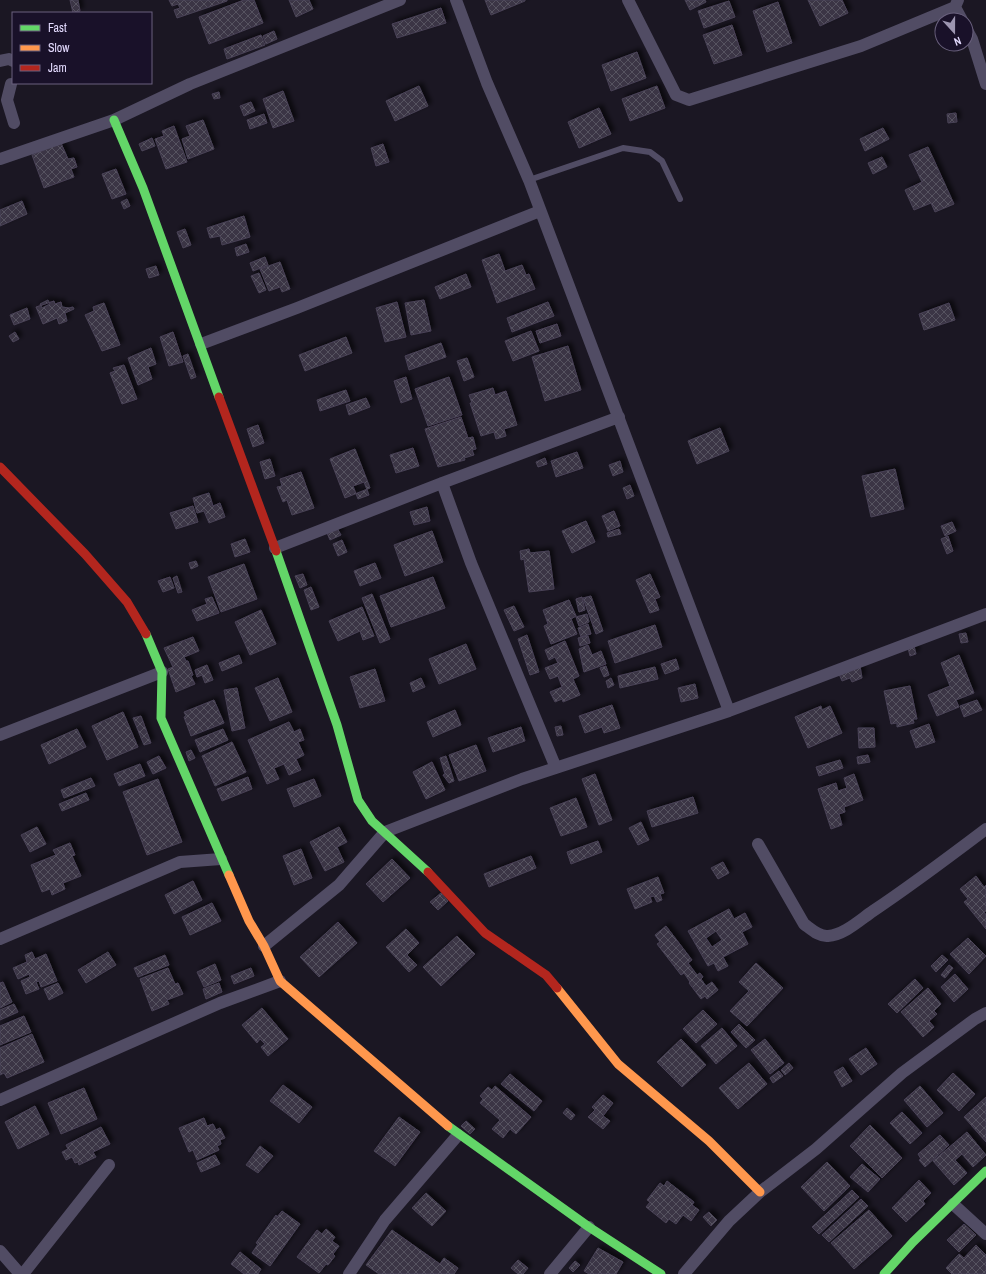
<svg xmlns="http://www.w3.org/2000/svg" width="986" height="1274" font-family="'Archivo Narrow',sans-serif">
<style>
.building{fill:url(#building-cross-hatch);stroke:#494256;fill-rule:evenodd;filter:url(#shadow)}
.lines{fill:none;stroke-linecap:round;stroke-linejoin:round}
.lane{stroke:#514c64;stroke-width:6}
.street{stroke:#514c64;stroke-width:12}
.fast{stroke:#63d668;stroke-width:9}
.slow{stroke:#ff974d;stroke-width:9}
.jam{stroke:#b3261e;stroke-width:9}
</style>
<defs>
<pattern id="building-cross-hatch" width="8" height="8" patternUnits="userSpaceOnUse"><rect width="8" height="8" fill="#3a3545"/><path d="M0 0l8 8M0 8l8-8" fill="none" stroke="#565261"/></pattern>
<filter id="shadow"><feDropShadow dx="3.5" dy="-3.5" stdDeviation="2" flood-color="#0009"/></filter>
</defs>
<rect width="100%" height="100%" fill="#1b1723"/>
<path class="building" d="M70,0h8l2,11 -7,2z
M169,0h58v1l-50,17 -3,-8 6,-2 -2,-4 -6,2z
M244,0h10l9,23 -54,21 -10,-27z
M289,0h20l4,9 -17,8z
M485,0h40v1l-34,14z
M685,0h20l1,2 -16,8z
M808,0h34l6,13 -28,13z
M729,1l6,16 -31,11 -6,-17z
M778,2l14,41 -25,9 -14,-41z
M441,8l5,15 -49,15 -5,-14z
M732,25l10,30 -28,9 -11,-29z
M274,31l3,8 -11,5 -3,-8z
M261,35l4,10 -38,14 -3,-10z
M637,52l9,26 -35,13 -9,-26z
M419,86l9,20 -33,15 -9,-20z
M657,86l8,22 -35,13 -8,-22z
M283,91l11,30 -21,7 -10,-29z
M219,92l1,6 -6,1 -2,-5z
M251,102l4,9 -11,5 -4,-10z
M599,108l12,26 -32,14 -11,-26z
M956,113l1,9 -9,1 -1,-9z
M264,114l3,9 -17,6 -3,-9z
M203,120l11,29 -26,10 -6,-20 8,-3 -4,-10z
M174,126l13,36 -21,7 -11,-30 9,-3 -2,-5z
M883,128l6,11 -24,12 -5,-12z
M152,138l3,8 -13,5 -3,-7z
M61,143l7,16 6,-1 3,9 -6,2 3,8 -30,11 -12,-33z
M383,144l6,18 -13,4 -5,-18z
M928,147l26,57 -19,8 -4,-9 -17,7 -9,-20 17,-8 -13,-27z
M882,157l5,10 -14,7 -5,-11z
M116,169l10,25 -14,5 -10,-25z
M127,199l3,7 -6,3 -3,-7z
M22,201l5,13 -27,12v-16z
M244,216l6,21 -28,8 -2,-9 -10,2 -3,-10z
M185,229l6,16 -8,3 -6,-16z
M246,244l3,8 -12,4 -2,-8z
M499,254l6,17 17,-6 4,10 3,-1 6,15 -38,14 -15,-43z
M265,257l3,8 -15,6 -3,-8z
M280,262l10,27 -8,3 -2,-5 -11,4 -9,-22z
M156,266l3,9 -10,3 -3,-9z
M259,273l7,17 -7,3 -8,-17z
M466,274l5,13 -31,12 -5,-12z
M48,300l2,4 -8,4 -2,-4z
M424,300l7,31 -20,4 -6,-32z
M54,301l1,3 6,-2 1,5 7,1 4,-1 1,2 -9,4 2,8 -8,3 -2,-6 -14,6 -7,-17z
M397,302l9,35 -21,5 -9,-34z
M548,302l6,14 -42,16 -5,-14z
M104,303l16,42 -18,6 -17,-36 9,-4 -1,-4z
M949,303l6,17 -31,10 -5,-16z
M27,308l3,11 -16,6 -4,-10z
M557,324l4,12 -21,7 -4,-12z
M531,331l8,20 -26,10 -8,-20z
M15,332l4,7 -6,3 -4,-6z
M173,332l10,30 -14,4 -9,-29z
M346,337l6,16 -47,18 -6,-16z
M441,343l5,14 -37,13 -4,-14z
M568,346l13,44 -36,11 -13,-44z
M151,348l5,16 -8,3 4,12 -14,6 -10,-27z
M188,354l8,23 -5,2 -8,-23z
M467,358l7,19 -10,4 -7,-20z
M124,365l13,34 -15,5 -12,-31 5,-2 -2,-3z
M406,377l6,22 -11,4 -7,-22z
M449,377l13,38 -34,11 -13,-37z
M493,388l2,7 11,-4 11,34 -13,4 2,7 -10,3 -2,-7 -13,4 -11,-33h2l-3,-8z
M346,390l4,11 -30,10 -3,-11z
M366,398l4,9 -21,8 -3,-10z
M461,417l7,21 5,-1 3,12 -4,1 2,5 -10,3 1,2 -27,7 -13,-38z
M258,425l6,18 -11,4 -6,-18z
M720,428l9,23 -32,13 -9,-23z
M413,448l6,18 -23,7 -6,-18z
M355,449l15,39 -25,10 -15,-39z
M577,452l6,16 -27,9 -5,-16z
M545,458l2,6 -9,3 -2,-5z
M270,459l5,17 -10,3 -5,-17z
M620,461l3,11 -10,4 -4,-11z
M895,469l9,40 -33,8 -9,-41z
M301,472l13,36 -22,7 -5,-15 -4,2 -6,-15 5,-1 -2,-7z
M364,482l5,13 -11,4 -5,-13z
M630,485l4,11 -7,3 -4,-11z
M209,493l4,13 7,-3 5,14 -16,6 -5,-12 -7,2 -4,-15z
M193,506l5,16 -22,7 -6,-16z
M427,507l3,14 -16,4 -4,-13z
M614,511l6,15 -12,5 -6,-15z
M586,521l9,21 -23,11 -10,-22z
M952,522l4,9 -11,5 -4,-10z
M337,528l4,7 -11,5 -3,-7z
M619,529l2,5 -13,3 -1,-4z
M432,531l11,31 -38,14 -11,-31z
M948,536l5,15 -6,3 -6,-15z
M245,539l5,13 -15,5 -4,-13z
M342,540l5,12 -9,4 -5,-12z
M529,549l1,4 19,-2 5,38 -25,3 -5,-33 -3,1 -1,-9z
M196,561l2,5 -7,3 -2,-6z
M375,563l6,15 -21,8 -6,-15z
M244,564l13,35 -36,13 -13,-35z
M303,574l4,11 -7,3 -5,-12z
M650,574l10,23 -5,2 4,11 -9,3 -14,-33z
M177,576l5,16 -4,1 -5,-15z
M170,577l4,11 -11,4 -5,-11z
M433,577l12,31 -54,19 -11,-31z
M311,587l8,20 -8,3 -7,-20z
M372,594l18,45 -10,4 -18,-45z
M591,596l12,35 -7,3 -13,-36z
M212,597l7,16 -22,8 -5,-11 15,-6 -2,-5z
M582,597l3,13 -6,2 -3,-13z
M569,600l7,16 -5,3 6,15 -26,10 -7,-18 4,-2 -5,-14z
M514,606l10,21 -10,4 -10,-21z
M362,607l12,29 -11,4 -3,-9 -22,10 -9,-20z
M261,610l15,34 -26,11 -15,-33z
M587,614l2,8 -10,4 -3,-9z
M588,624l3,10 -10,3 -3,-9z
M655,625l7,22 -47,16 -7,-22z
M966,633l2,9 -7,1 -2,-9z
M527,635l12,37 -9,3 -12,-36z
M588,636l2,7 -10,3 -2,-8z
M193,637l6,14 -15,6 2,4h2l5,14 -2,1 4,8 -19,8 -8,-23 5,-2 -9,-19z
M565,641l14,35 -6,3 7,16 -17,7 -1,-3 -7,3 -5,-10 12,-5 -4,-11 -8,3 -5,-11 13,-5 -3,-6 -6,3 -4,-10z
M466,644l10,25 -37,15 -10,-25z
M588,645l4,10 9,-4 5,13 -22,8 -5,-23z
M914,646l2,8 -6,2 -2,-8z
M239,655l3,8 -20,8 -3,-8z
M959,655l15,38 -18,7 3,7 -22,9 -9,-21 22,-9 -9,-23z
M676,659l3,10 -14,5 -4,-10z
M207,665l6,15 -8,3 -3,-8 -5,2 -2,-7z
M606,666l3,9 -5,2 -4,-9z
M860,666l2,12 -10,4 -2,-4 -8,3 -3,-7z
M655,667l3,12 -38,9 -2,-12z
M375,669l10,32 -25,7 -10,-31z
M278,678l14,34 -22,9 -15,-33z
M421,678l4,9 -12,5 -3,-9z
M611,678l3,7 -6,3 -2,-7z
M695,684l3,14 -17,4 -3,-14z
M910,686l7,33h-4l1,4 -17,4v-4l-6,1 -7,-33z
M237,688l8,40 -13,3 -8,-41z
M214,700l10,23 -33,13 -7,-19 2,-1 -2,-4z
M977,700l5,10 -18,7 -4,-11z
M612,705l8,23 -16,5 -2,-6 -17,6 -6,-17z
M821,706l1,4 8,-4 12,27 -34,15 -13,-31z
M455,710l6,15 -28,12 -6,-15z
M123,712l15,35 -31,13 -15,-34z
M141,716l10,27 -7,2 -11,-27z
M289,722l5,10 6,-3 4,11 -6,2 6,13 -8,4 5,11 -12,5 -5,-11 -10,4 5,11 -12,5 -19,-44z
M929,724l6,18 -19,6 -6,-17z
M561,726l2,9 -6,1 -2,-9z
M521,727l4,14 -32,11 -5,-14z
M858,728h16l1,19 -16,1z
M77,729l9,18 -37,17 -8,-19z
M223,729l5,11 -28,12 -5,-12z
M232,742l14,30 -31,14 -13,-30z
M476,745l10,26 -27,10 -10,-26z
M191,750l4,8 -6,3 -3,-9z
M868,755l2,7 -12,2 -1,-7z
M159,756l7,12 -13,6 -6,-12z
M446,756l8,25 -5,2 -6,-8 2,-1 -5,-16z
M840,760l3,8 -24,8 -3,-9z
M432,762l13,28 -19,9 -13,-27z
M140,764l5,12 -26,10 -5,-12z
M595,774l17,46 -13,5 -17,-46z
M854,774l9,26 -19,7 1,5 -6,2 3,11 -11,4 -13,-40 18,-6 2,8 9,-3 -3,-10z
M248,777l4,12 -30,12 -5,-12z
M91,778l4,8 -31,12 -3,-8z
M158,779l24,63 -35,13 -24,-63z
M314,779l7,17 -27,11 -7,-18z
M86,793l3,7 -27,11 -3,-7z
M693,797l5,16 -46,14 -5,-16z
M576,798l11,29 -26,9 -11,-28z
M641,822l8,18 -11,5 -9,-17z
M37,827l9,17 -16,8 -9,-17z
M339,827l8,15 -10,5 7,15 -19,9 -15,-29z
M598,841l4,11 -31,12 -4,-12z
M70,843l5,12 -3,1 9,20 -18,7 2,6 -13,6 -2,-6 -8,3 -11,-27 25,-10 -3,-5z
M301,849l11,29 -18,7 -11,-29z
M531,856l5,12 -47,19 -5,-13z
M392,859l18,19 -27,24 -17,-18z
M723,862l6,11 -11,6 -7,-11z
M976,876l8,11 2,-2v26l-2,1 2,3v14l-22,-27 4,-3 -8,-10z
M658,877l6,16 -4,1 2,6 -5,2 -3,-6 -4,1 2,5 -17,7 -8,-20z
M193,881l9,19 -28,14 -9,-19z
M441,893l7,8 -10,9 -8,-8z
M212,903l9,18 -31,14 -8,-18z
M729,909l5,10 11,-6 7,14 -10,5 6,12 -25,13 5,9 -10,5 -4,-8 -6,3 -20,-35zM716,931l6,9 -10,7 -6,-9z
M338,922l19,21 -38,34 -19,-20z
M666,926l26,34 -4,3 9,12 3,-2 3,4 -2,2 5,7 6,-4 6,8 -11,9 -2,-3 -4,3 -12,-16 1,-1 -6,-9 -3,2 -24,-31 3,-2 -5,-7z
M406,929l13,14 -12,12 10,10 -8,7 -23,-25z
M457,936l18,18 -34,32 -18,-19z
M968,938l18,18 -17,18 -19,-20z
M32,952l3,7 11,-5 11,27 -16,6 -2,-6 -3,1 3,7 -13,5 -5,-13 9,-4 -1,-3 -11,5 -5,-11 14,-6 -2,-7z
M108,952l8,13 -30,18 -8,-13z
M165,955l4,10 -31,12 -4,-9z
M942,955l6,5 -12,12 -5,-6z
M756,963l27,25 -36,38 -17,-15 19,-20 -10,-9z
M215,964l6,16 -17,7 -7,-15z
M949,965l4,3 -8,10 -4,-3z
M168,968l7,16 3,-1 5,11 -16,6 2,4 -17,7 -12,-32z
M251,968l3,8 -20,8 -3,-8z
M955,974l13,15 -14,13 -13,-15z
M915,979l8,9 -26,25 -9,-9z
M3,982l9,20 -12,6v-25z
M58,983l5,10 -14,7 -5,-11z
M219,983l3,9 -16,7 -3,-10z
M928,988l13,16 -7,7 3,3 -8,7 5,6 -11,10 -22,-25z
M14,1004l4,8 -18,8v-10z
M262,1008l26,31 -20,17 -7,-9 4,-3 -5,-5 -3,4 -15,-18z
M703,1010l14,14 -21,19 -13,-14z
M24,1016l7,16 -31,13v-19z
M739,1024l16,16 -9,8 -15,-16z
M722,1028l15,18 -21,18 -15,-18z
M32,1034l12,28 -37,16 -3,-5 -4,2v-27z
M681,1039l25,26 -24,22 -25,-25z
M765,1039l19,24 -14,11 -19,-24z
M866,1048l11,16 -16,11 -12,-16z
M749,1063l18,21 -29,25 -19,-21z
M789,1063l4,5 -8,7 -4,-5z
M843,1067l9,14 -10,6 -8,-15z
M779,1071l4,5 -10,7 -3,-5z
M953,1073l22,21 -16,17 -22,-21z
M510,1074l32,27 -8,10 -33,-27z
M283,1085l29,22 -13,16 -29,-22z
M495,1086l36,31 -15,17 -6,-5 -7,9 -11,-9 8,-9 -20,-17 3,-4 -3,-3 8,-9 4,3z
M920,1086l23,27 -16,14 -23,-27z
M84,1088l13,31 -36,15 -13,-31z
M603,1095l10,8 -10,13 7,5 -7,8 -15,-12 7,-7 -3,-3z
M986,1097v45l-22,-25z
M35,1106l14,28 -31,15 -13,-27z
M567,1108l8,7 -4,5 -8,-7z
M902,1112l20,21 -12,11 -20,-21z
M399,1117l21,15 -25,34 -21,-15z
M204,1118l3,8 6,-2 3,6 4,-2 5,10 -5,2 1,4 -4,2 2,4 -22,10 -4,-10 -4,2 -10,-24z
M466,1121l9,8 -5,5 -9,-8z
M870,1125l32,33 -20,20 -32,-32z
M101,1127l9,17 -17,8 3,5 -17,8 -1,-3 -3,1 -3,-6 -6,3 -4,-8 6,-3 -2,-4z
M967,1132l19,23 -13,12 -11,-13 -7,6 12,13 -13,12 -21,-24z
M940,1135l9,10 -24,22 -6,-7 2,-1 -3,-5z
M260,1146l13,10 -15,17 -12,-8z
M215,1155l5,9 -19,8 -4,-9z
M827,1162l23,24 -26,25 -23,-24z
M862,1164l18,15 -12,13 -18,-15z
M919,1180l12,13 -8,8 2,3 -19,18 -14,-14z
M667,1181l27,21 -2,3 7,5 -8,11 -8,-6 -7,9 -7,-5 -3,4 -20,-16 4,-5 -3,-2 13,-17 4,3z
M852,1190l7,7 -40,37 -7,-7z
M426,1193l20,18 -14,15 -20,-18z
M861,1199l7,7 -39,36 -7,-7z
M869,1210l23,26 -38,33 -23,-26z
M282,1211l18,13 -30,42 -18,-13 6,-9 -2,-1 20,-28 1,2z
M709,1212l8,8 -6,6 -8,-9z
M964,1224l12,11 -17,17 -12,-12z
M326,1229l9,8 -3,4 7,5 -6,8 2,2 -7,9 -2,-1 -7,9 -22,-16 20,-27 5,4z
M392,1230l48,34 4,-6 14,10 -4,6h-75l-13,-9z
M976,1245l10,10v19h-34l-6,-6 13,-14 5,4z
M598,1248l25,14 -7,12h-27l-5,-3z
M240,1252l21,17 -3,5h-14l-13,-10z
M518,1260l10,8 -5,6h-5l-7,-6z
M575,1261l5,4 -7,7 -4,-4z"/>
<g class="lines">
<path class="lane" d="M529,180l94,-32 27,4 12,9 18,38"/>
<path class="street" d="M456,0l31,83 42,97 200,531
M628,0l48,95 13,5 172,-54 94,-39
M958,0l-3,7 7,13
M966,28l6,11 14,45
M0,61l9,-2 4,2
M11,84l-4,16 7,23
M0,159l114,-39 76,-36 210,-84
M201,344l96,-36 243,-97
M442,483l29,80 85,205
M275,548l167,-65 177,-66
M0,735l162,-63
M758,844l46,80c7,5 15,13 24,12 16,-1 32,-16 45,-25 39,-26 76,-54 113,-82
M0,939l180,-77 41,-3
M264,946l75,-61 46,-53 137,-53 207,-68 257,-97
M0,1100l220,-97 60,-22
M953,1204l33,30
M0,1251l20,23
M23,1274l86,-109
M349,1274l36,-54 73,-85
M550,1274l39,-47
M684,1274l45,-53 31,-29 56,-43 86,-76 73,-54 11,-6"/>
<path class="fast" d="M114,120l29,68 76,209
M276,551l61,174 21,75 14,21 56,51
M146,634l16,38 -1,46 68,157
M448,1126l141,101 72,47
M884,1274l29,-32 73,-71"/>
<path class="slow" d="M229,875l20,46 15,25 16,35 168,145
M557,988l61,76 91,77 51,51"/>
<path class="jam" d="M219,397l57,154
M0,467l85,87 42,48 19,32
M428,872l57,61 61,42 11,13"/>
</g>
<rect x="12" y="12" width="140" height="72" fill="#191129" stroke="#6a617e"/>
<rect x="20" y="25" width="20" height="6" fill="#63d668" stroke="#6a617e"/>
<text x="48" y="32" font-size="12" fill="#e3dafe">Fast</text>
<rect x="20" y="45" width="20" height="6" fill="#ff974d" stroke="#6a617e"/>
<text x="48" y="52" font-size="12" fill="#e3dafe">Slow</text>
<rect x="20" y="65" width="20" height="6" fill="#b3261e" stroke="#6a617e"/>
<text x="48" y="72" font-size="12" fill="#e3dafe">Jam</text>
<g transform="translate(954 32) rotate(159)"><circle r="19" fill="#191129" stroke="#6a617e"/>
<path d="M0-3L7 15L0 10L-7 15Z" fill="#9d96b1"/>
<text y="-6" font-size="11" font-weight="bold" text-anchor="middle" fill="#e3dafe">N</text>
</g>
</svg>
